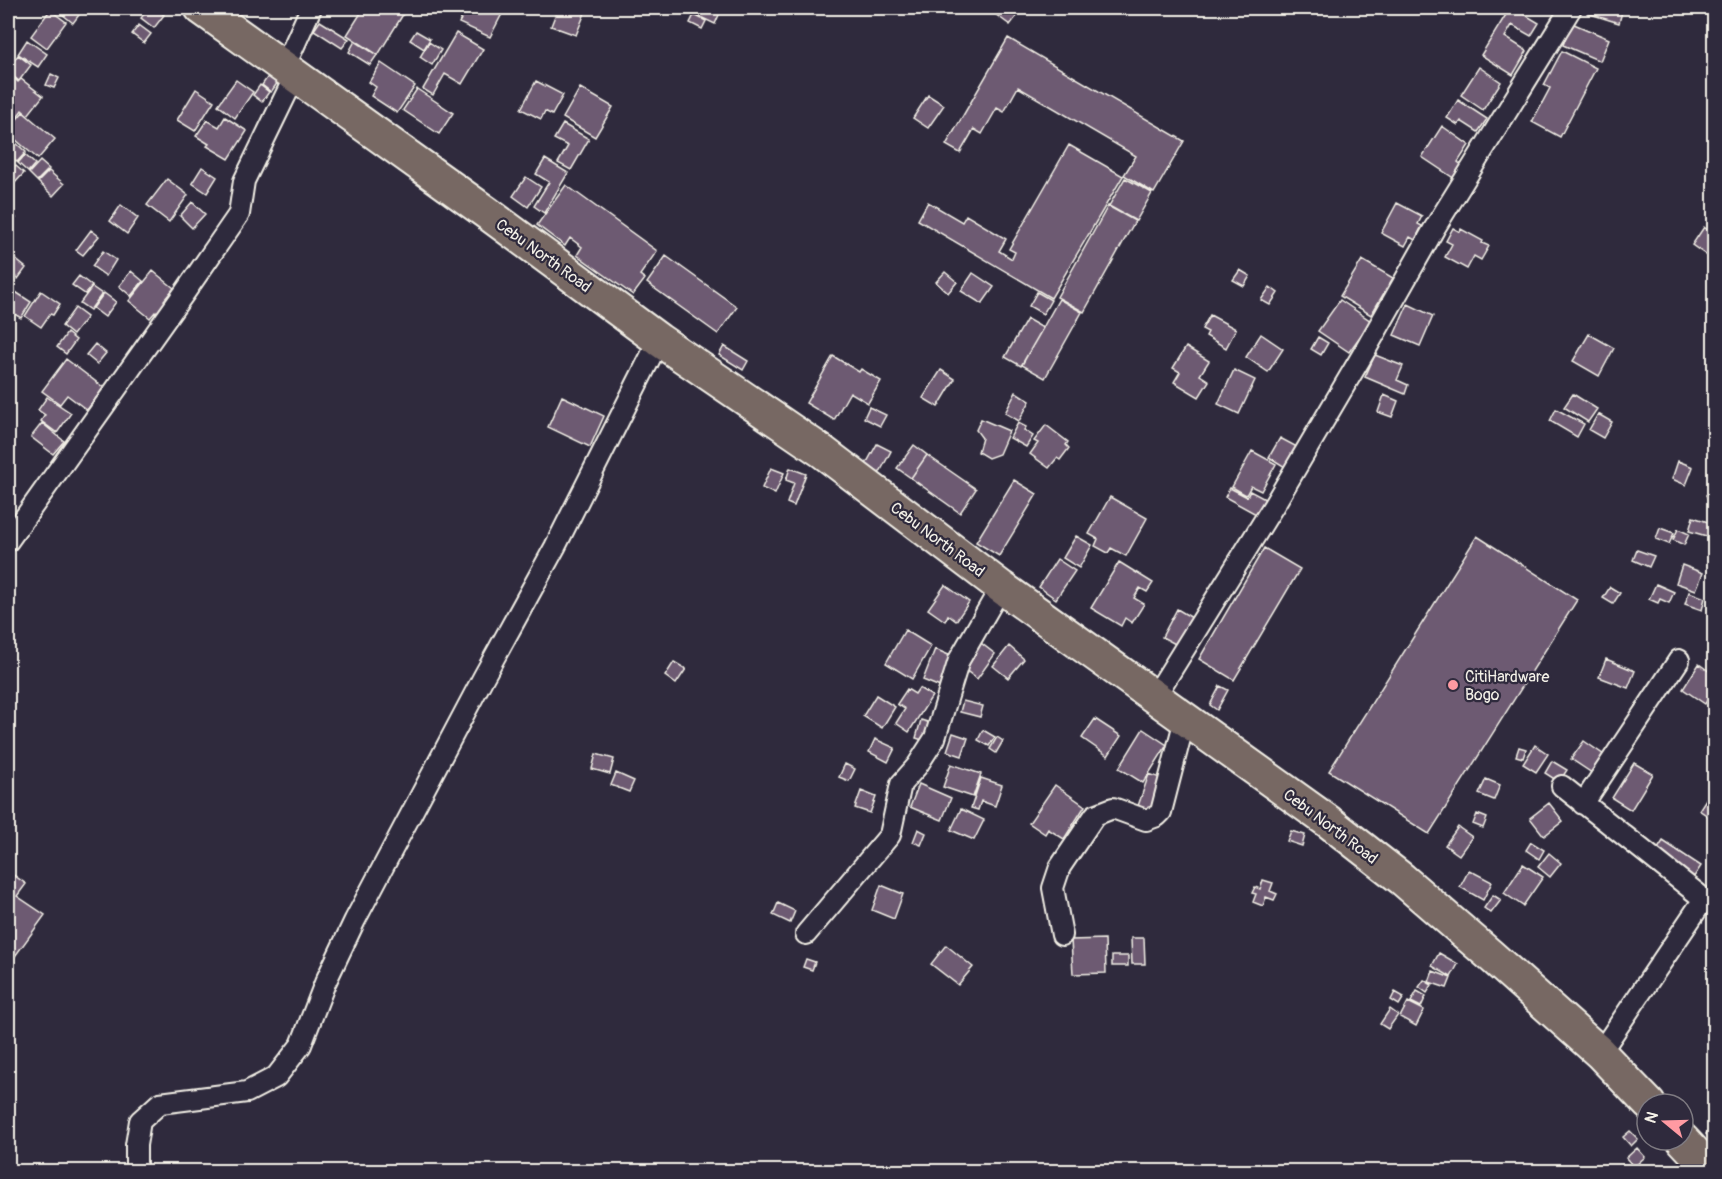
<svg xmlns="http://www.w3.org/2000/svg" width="1722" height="1179" font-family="Pangolin,sans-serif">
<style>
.building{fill:#6d5a72;stroke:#f4f1e8;stroke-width:1.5}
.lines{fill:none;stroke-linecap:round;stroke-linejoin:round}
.minor-casing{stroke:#f4f1e8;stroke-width:24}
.trunk-casing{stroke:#f4f1e8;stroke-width:36}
.minor{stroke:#2f2a3d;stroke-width:20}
.trunk{stroke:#776864;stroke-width:32}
.poi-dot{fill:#ff9aa2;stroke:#2f2a3d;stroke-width:2}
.labels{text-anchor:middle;stroke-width:4.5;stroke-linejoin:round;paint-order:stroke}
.street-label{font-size:16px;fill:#f4f1e8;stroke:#2f2a3d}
.poi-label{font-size:16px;fill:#f4f1e8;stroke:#2f2a3d;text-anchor:start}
</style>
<rect width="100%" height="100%" fill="#2f2a3d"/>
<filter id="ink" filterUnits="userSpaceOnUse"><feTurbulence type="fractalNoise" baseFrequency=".0167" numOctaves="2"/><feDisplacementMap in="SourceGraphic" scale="12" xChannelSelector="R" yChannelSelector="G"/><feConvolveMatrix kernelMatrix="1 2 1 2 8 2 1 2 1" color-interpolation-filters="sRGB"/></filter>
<g filter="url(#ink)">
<path class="building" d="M59,8h19l4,3 -9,12 -16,-13z
M149,8h5l10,7 -10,13 -13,-10z
M364,8h43l-29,47 -31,-20z
M467,8h38l-15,29 -31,-14z
M558,8h29l-11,27 -25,-9z
M697,8h25l-7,16 -21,-10z
M987,8h36l-13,17z
M1510,8h4l25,15 -8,13 -19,-11 -7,12 22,14 -14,24 -32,-20z
M1589,8h34l-4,15 -32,-10z
M50,10l16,12 -19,26 -16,-12z
M694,15l12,6 -4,8 -12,-6z
M320,21l29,18 -7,9 -28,-18z
M1567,21l42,18 -9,22 -37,-16 4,-11 -4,-2z
M139,25l12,9 -7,9 -12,-9z
M416,31l14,8 -6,10 -14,-9z
M456,33l27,16 -21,35 -17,-10 -12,21 -10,-6z
M1008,38l176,103 -30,52 -30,-18 12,-19 -118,-69 -14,25 -7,-4 -15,26 -8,-5 -14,24 -14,-8z
M27,40l20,14 -9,13 -20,-13z
M355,41l22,14 -7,10 -21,-13z
M429,42l12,8 -9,15 -12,-8z
M1562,51l34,17 -36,69 -28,-15 18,-34 -6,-3z
M18,55l13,10 -12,16 -11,-9v-3z
M381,63l34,23 -18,27 -26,-17 5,-9 -7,-5z
M1479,67l22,15 -18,28 -22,-15z
M8,73l10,9 3,-3 22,17 -15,19 -6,-5 -14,19z
M51,74l8,4 -5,10 -8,-3z
M269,75l9,7 -7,10 -9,-7z
M236,80l17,12 -18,26 -17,-13z
M536,81l27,14 -11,20 -7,-4 -4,8 -20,-10z
M260,85l9,7 -7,10 -9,-7z
M580,88l33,19 -18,30 -32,-19z
M196,89l18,12 -19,30 -18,-11z
M417,89l36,24 -14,21 -36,-24z
M928,95l16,10 -16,23 -15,-10z
M1458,100l29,19 -9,13 -17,-11 -3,4 -11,-7z
M23,112l32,27 -17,20 -30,-26v-3z
M225,117l22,14 -18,28 -22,-13 2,-2 -13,-8 11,-16 12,7z
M563,124l26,15 -18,31 -13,-7 10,-17 -14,-7z
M1442,126l27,19 -11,17 6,5 -9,12 -33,-22z
M8,136l18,16 -9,10 -9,-8z
M1069,145l54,31 -72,122 -133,-78 10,-18 34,20 4,-7 40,24 -7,12 13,8 3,-7 -6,-3z
M25,155l10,9 -7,8 -10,-9z
M8,159l16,14 -11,12 -5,-5z
M545,159l23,14 -24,40 -10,-7 15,-24 -13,-8z
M40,161l9,8 -12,12 -8,-8z
M202,167l15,10 -10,16 -15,-10z
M49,171l15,13 -11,12 -15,-14z
M526,177l15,10 -13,20 -15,-11z
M1125,178l27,15 -16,28 -27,-15z
M167,179l21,16 -19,27 -22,-17z
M566,185l91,66 -17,24 5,4 -12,16 -56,-40 5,-8 -12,-9 -5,8 -28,-21z
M192,202l13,12 -13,14 -12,-12z
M1397,203l25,13 -4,8 4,2 -7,14 -5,-3 -5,9 -24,-13z
M121,205l17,13 -11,16 -17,-13z
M1108,206l27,15 -51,91 -27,-15z
M8,210l8,8 -8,10z
M1704,227l10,8v15l-5,7 -17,-12z
M1453,228l7,4 1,-3 22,12 -1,2 7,3 -8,14 -7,-4 -7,13 -22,-12 7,-13 -6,-3z
M91,230l8,6 -16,19 -7,-5z
M103,251l13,9 -10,16 -14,-10z
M666,256l71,51 -19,27 -71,-51z
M14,258l12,10 -8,11 -10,-8v-5z
M1362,260l31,18 -22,37 -31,-19z
M1240,270l10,6 -6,10 -11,-6z
M131,271l12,10 -12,15 -12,-10z
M153,271l21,17 -10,12 4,3 -10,12 -3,-3 -5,6 -21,-17z
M945,272l12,10 -9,11 -12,-11z
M973,273l21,14 -12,17 -21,-13z
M79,276l13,10 -7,8 -13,-9z
M8,287l23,15 -10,16 -13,-8z
M92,287l10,7 -12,16 -10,-7z
M1270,287l8,6 -8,12 -9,-5z
M41,291l19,13 -7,11 -3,-1 -9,13 -16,-11z
M1037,292l14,8 -8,14 -14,-8z
M104,293l12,9 -11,15 -12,-9z
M1059,299l23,13 -37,66 -23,-13z
M1340,300l31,21 -22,31 -31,-21z
M1408,304l25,12 -13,30 -26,-11z
M75,308l12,9 -14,18 -11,-9z
M1210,315l26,14 -10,19 -20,-12 2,-4 -6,-3z
M1027,319l16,9 -22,38 -16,-9z
M67,333l9,7 -10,14 -9,-7z
M1261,334l22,15 -15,23 -22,-15z
M1589,334l25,14 -15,28 -26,-15z
M1318,337l10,6 -7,12 -10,-6z
M95,344l11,9 -9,11 -11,-9z
M724,346l24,15 -5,9 -24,-15z
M1186,347l23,14 -9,14 9,6 -10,16 -25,-15 6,-10 -7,-4z
M1375,355l28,11 -6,14 11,5 -3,9 -40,-17z
M833,356l26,16 2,-3 20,12 -13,22 -18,-11 -16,28 -28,-17z
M66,359l38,29 -17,22 -20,-15 -7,9 -18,-13z
M941,370l14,9 -17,28 -15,-9z
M1234,370l21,10 -16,34 -21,-10z
M1016,392l14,9 -11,20 -14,-8z
M1573,394l24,15 -9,13 -24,-15z
M1384,395l14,6 -6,16 -14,-5z
M562,396l42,20 -14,31 -42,-20z
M47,397l24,16 -14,20 -16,-12 4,-6 -7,-5z
M869,407l17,8 -6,11 -16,-8z
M1556,409l28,15 -7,13 -27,-16z
M1598,414l14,8 -9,16 -14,-8z
M981,419l28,12 -10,23 -11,4 -10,-6 4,-14 -6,-8z
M42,423l22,18 -11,13 -22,-17z
M1018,423l8,4 -2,3 9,6 -7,11 -16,-9z
M1046,425l22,17 -2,3 3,3 -9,12 -3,-2 -8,10 -19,-14 8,-11 -4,-2z
M1280,438l17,9 -12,20 -16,-10z
M877,444l14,7 -12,23 -14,-8z
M914,445l13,10 -16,23 -14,-10z
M1252,451l24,13 -15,27 -10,-5 -5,9 -14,-8z
M927,455l49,34 -16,24 -49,-35z
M1678,461l15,6 -7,18 -14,-6z
M771,468l13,5 -9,21 -13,-6z
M790,468l16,6 -12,32 -7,-3 7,-20 -8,-3z
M1014,480l23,14 -38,62 -23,-14z
M1230,488l17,9 3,-6 15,8 -9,15 -31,-17z
M1714,490v19l-8,-14z
M1110,497l37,21 -21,38 -15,-8 -3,5 -13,-7 3,-7 -9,-5z
M1693,517l21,7 -4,13 -21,-6z
M1660,528l14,5 -5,11 -13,-5z
M1678,529l11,5 -5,11 -11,-5z
M1076,536l16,9 -13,23 -16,-10z
M1477,536l100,64 -148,234 -100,-63z
M1264,548l36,21 -66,111 -35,-21z
M1637,550l17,6 -5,11 -16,-7z
M1057,559l18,12 -19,28 -17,-12z
M1119,562l34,21 -6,9 -7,-4 -6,10 10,6 -12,19 -7,-5 -4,8 -30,-18z
M1682,565l21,8 -7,17 -20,-7z
M1656,584l18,8 -5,11 -9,-4 -2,4 -9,-4z
M945,585l24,17 -13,19 -8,-6 -3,6 -17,-12z
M1610,587l10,6 -7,11 -10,-6z
M1689,592l16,6 -3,12 -17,-6z
M1177,609l17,10 -15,27 -17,-9z
M905,630l26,16 -19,33 -26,-16z
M977,640l18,14 -18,25 -18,-14z
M1009,646l15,13 -16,19 -15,-12z
M935,649l18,8 -13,30 -17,-7z
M1606,659l29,12 -7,17 -29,-11z
M674,662l12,7 -10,15 -11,-8z
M1699,664l15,11v15l-9,14 -22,-15z
M1220,686l8,4 -11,20 -7,-5z
M919,688l13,8 -23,36 -13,-9 9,-14 -8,-5 10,-15 8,5z
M876,695l19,12 -13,21 -19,-12z
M963,701l20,5 -3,11 -20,-5z
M1095,719l26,17 -13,20 -26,-18z
M921,720l13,4 -5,18 -13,-4z
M1143,729l24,16 -24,38 -24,-15z
M983,730l12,7 -6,9 -11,-6z
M953,733l15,5 -6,18 -15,-5z
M997,737l6,4 -7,12 -6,-4z
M875,739l20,9 -7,14 -19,-10z
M1584,741l23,16 -12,18 -24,-16z
M1535,745l13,9 -12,18 -13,-8z
M1519,747l7,2 -3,9 -7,-2z
M596,754l18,5 -4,15 -18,-5z
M1552,761l15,9 -8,12 -14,-9z
M1634,763l19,11 -22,36 -19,-12z
M845,764l10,5 -6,12 -10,-4z
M951,764l30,10 -8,23 -30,-10z
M616,773l18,8 -5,11 -18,-7z
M1149,774l14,5 -12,32 -13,-5z
M981,778l21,7 -7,21 -14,-5 -3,9 -7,-2z
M1486,779l14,6 -6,15 -15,-6z
M919,784l32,14 -9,22 -32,-13z
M1055,785l30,21 -21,33 -16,-10 -3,5 -16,-11z
M861,791l15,6 -6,16 -15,-5z
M1708,796l6,4v20l-15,-10z
M1549,803l14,18 -19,15 -14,-18z
M961,809l23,11 -10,20 -23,-10z
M1477,814l10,4 -4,10 -10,-4z
M1458,827l14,10 -13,18 -14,-10z
M918,829l8,4 -5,12 -8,-3z
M1291,831l14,4 -3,11 -15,-5z
M1663,841l38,25 -9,14 -38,-25z
M1531,842l13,8 -5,9 -13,-9z
M1549,853l12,10 -11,14 -12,-10z
M1523,864l20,13 -20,29 -19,-13z
M1469,870l23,12 -9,18 -23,-13z
M8,871l18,13 -9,12 28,19 -32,44 -5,-4z
M1263,880l10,3 -3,8 7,3 -3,6 -8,-3 -3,9 -10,-4 3,-8 -4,-1 3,-6 5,2z
M881,885l22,9 -9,25 -22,-9z
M1493,895l8,5 -10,13 -7,-5z
M778,903l17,8 -5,12 -17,-8z
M1131,938h13l1,26h-13z
M1105,939l1,34 -33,1 -2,-34z
M946,945l27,22 -15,18 -27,-21z
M1439,953l19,11 -7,13 -19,-11z
M1112,956h16v10h-16z
M806,959l9,3 -3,8 -9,-3z
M1433,971l18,7 -4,10 -18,-6z
M1424,980l8,5 -5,8 -8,-6z
M1417,991l9,5 -5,11 -10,-5z
M1395,992l9,5 -5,8 -8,-5z
M1408,1002l16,8 -8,16 -16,-9z
M1390,1009l8,6 -10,14 -8,-5z
M1714,1121v19l-8,-6z
M1630,1131l8,8 -7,7 -8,-9z
M1637,1148l8,9 -11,10 -8,-9z"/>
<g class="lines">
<defs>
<path id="minor" d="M284,68l27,-60
M8,541l177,-249 54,-78 5,-33 51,-105
M1154,698l120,-193 92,-156 68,-120 137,-221
M1562,786l142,113 -104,154
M1583,804l96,-144
M806,934l84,-99 11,-51 16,-18 18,-28 24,-78 42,-73
M1062,935l-9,-47 7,-21 35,-52 18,-7 33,12 11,-4 4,-4 24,-93
M136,1172v-27l4,-24 20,-18 87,-11 29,-15 25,-32 24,-62 30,-63 128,-242 72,-131 104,-207"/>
<path id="trunk" d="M201,8l286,205 172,127 164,112 178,135 328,235 73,57 88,76 110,98 49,51
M1683,1140l30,32"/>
</defs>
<use href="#minor" class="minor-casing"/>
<use href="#trunk" class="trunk-casing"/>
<use href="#minor" class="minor"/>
<use href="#trunk" class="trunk"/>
</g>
</g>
<circle class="poi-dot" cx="1453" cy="685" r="6"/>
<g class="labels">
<g class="street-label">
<text transform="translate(544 255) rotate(36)" y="6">Cebu North Road</text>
<text transform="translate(938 539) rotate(37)" y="6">Cebu North Road</text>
<text transform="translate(1331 826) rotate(37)" y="6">Cebu North Road</text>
</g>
<g class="poi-label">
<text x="1465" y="682">CitiHardware<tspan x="1465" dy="18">Bogo</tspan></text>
</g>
</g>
<rect width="1722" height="1179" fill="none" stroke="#2f2a3d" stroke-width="30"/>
<rect x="15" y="15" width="1692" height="1149" fill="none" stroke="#f4f1e8" stroke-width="2" filter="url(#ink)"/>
<g transform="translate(1665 1122) rotate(289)"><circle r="28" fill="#2f2a3d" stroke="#7e7a81" stroke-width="1.5"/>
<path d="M0-4.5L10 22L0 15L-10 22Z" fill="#ff9aa2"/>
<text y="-9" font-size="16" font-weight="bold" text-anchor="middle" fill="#f4f1e8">N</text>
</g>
</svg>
